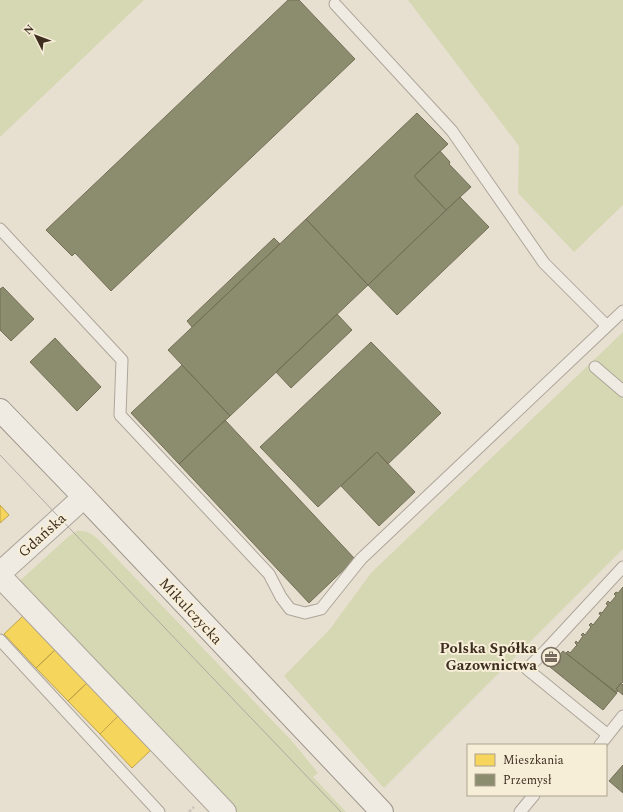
<svg xmlns="http://www.w3.org/2000/svg" width="623" height="812" font-family="Spectral,serif">
<style>
.green{fill:#d6d7b3}
.homes{fill:#f6d55c;stroke:#bea34a}
.industry{fill:#8c8c6e;stroke:#747057}
.lines{fill:none;stroke-linecap:round;stroke-linejoin:round}
.service-casing{stroke:#ada599;stroke-width:13}
.minor-casing{stroke:#ada599;stroke-width:24}
.tertiary-casing{stroke:#ada599;stroke-width:24}
.secondary-casing{stroke:#9c958a;stroke-width:24}
.path{stroke:#c8c2b9;stroke-width:2.5;stroke-dasharray:3 2;stroke-linecap:butt}
.service{stroke:#efebe3;stroke-width:11}
.minor{stroke:#efebe3;stroke-width:22}
.tertiary{stroke:#efebe3;stroke-width:22}
.secondary{stroke:#efebe3;stroke-width:22}
.tram{stroke:#afaaa2;stroke-width:1}
.labels{text-anchor:middle;stroke-width:4;stroke-linejoin:round;paint-order:stroke}
.street-label{font-size:15px;fill:#3d2e20;stroke:#f7eed8}
.poi-label{font-size:15px;font-weight:bold;fill:#3d2e20;stroke:#f7eed8;text-anchor:end}
</style>
<rect width="100%" height="100%" fill="#e7e0d1"/>
<path class="green" d="M0,0h144l-144,137z
M408,0h215v205l-49,47 -56,-59 1,-47z
M623,332v217l-239,239 -100,-112 46,-47 41,-56z
M77,531c9,-1 13,2 20,7l193,201 11,13 17,21 -5,4 33,35h-119l-215,-224 57,-52z"/>
<path class="homes" d="M0,505l9,10 -9,8z
M23,616l32,34 -19,18 -32,-34z
M55,650l32,33 -19,18 -32,-33z
M87,683l31,33 -18,18 -32,-33z
M118,716l33,34 -19,18 -32,-34z"/>
<path class="industry" d="M288,0h11l56,59 -244,232 -36,-38 -3,3 -26,-26z
M417,113l31,31 -34,32 32,34 -78,75 -62,-66z
M440,151l10,11 -1,2 22,23 -25,23 -32,-34z
M460,197l29,30 -92,88 -29,-30z
M306,219l62,66 -138,131 -62,-66z
M274,238l6,6 -88,83 -5,-6z
M3,287l31,32 -23,22 -11,-11v-41z
M337,314l15,16 -61,58 -15,-16z
M55,338l46,49 -24,24 -47,-49z
M371,342l70,71 -53,51 -11,-12 -59,55 -58,-60z
M182,365l48,51 -51,48 -48,-51z
M225,420l130,139 -46,44 -130,-139z
M377,452l38,40 -36,34 -38,-40z
M623,587v95l-7,7 2,2 -2,2 -50,-40 2,-2 2,2 7,-8 -2,-2 1,-2 2,2 5,-7 -2,-1 2,-2 2,2 6,-8 -2,-2 2,-2 2,2 8,-10 -2,-1 1,-2 2,1 6,-8 -2,-1 2,-3 2,2 6,-7 -2,-2 2,-2 2,1z
M563,651l54,42 -14,17 -53,-43z
M621,683l2,2v10l-7,-6z
M623,765v28l-14,-12z"/>
<g class="lines">
<defs>
<path id="service" d="M335,4l117,127 92,132 63,63
M0,229l122,131 -2,55 149,159 12,23 9,12 15,4 16,-4 40,-50 262,-248
M595,367l28,24
M0,640l159,172
M608,735l-81,-66 20,-20 76,-82
M600,745l23,-29
M520,812l14,-17"/>
<path id="minor" d="M0,576l225,236"/>
<path id="tertiary" d="M0,573l84,-76"/>
<path id="secondary" d="M0,410l84,87 298,315"/>
</defs>
<use href="#service" class="service-casing"/>
<use href="#minor" class="minor-casing"/>
<use href="#tertiary" class="tertiary-casing"/>
<use href="#secondary" class="secondary-casing"/>
<path class="path" d="M189,812l5,-5"/>
<use href="#service" class="service"/>
<use href="#minor" class="minor"/>
<use href="#tertiary" class="tertiary"/>
<use href="#secondary" class="secondary"/>
<path class="tram" d="M0,455l75,79 266,278"/>
</g>
<defs>
<symbol id="office-ring" viewBox="-11 -11 22 22"><circle r="9.5" fill="#f7eed8" stroke="#786c5e" stroke-width="1.5"/><path d="M-6-3h4V-5.5h4V-3h4V5H-6ZM-1-4.5V-3h2v-1.5ZM-6 0V1H6V0Z" fill="#786c5e"/></symbol>
</defs>
<g fill-rule="evenodd">
<use href="#office-ring" x="540" y="646" width="22" height="22"/>
</g>
<g class="labels">
<g class="street-label">
<text transform="translate(42 535) rotate(-42)" y="5">Gdańska</text>
<text transform="translate(191 611) rotate(47)" y="5">Mikulczycka</text>
</g>
<g class="poi-label">
<text x="537" y="653">Polska Spółka<tspan x="537" dy="17">Gazownictwa</tspan></text>
</g>
</g>
<rect x="467" y="744" width="140" height="52" fill="#f7eed8" stroke="#ada18e"/>
<rect x="475" y="754" width="20" height="12" fill="#f6d55c" stroke="#ada18e"/>
<text x="503" y="764" font-size="12" fill="#3d2e20">Mieszkania</text>
<rect x="475" y="774" width="20" height="12" fill="#8c8c6e" stroke="#ada18e"/>
<text x="503" y="784" font-size="12" fill="#3d2e20">Przemysł</text>
<g transform="translate(36 36) rotate(312)" stroke="#f7eed8" stroke-width="3" paint-order="stroke">
<path d="M0-3L7 15L0 10L-7 15Z" fill="#3d2e20"/>
<text y="-6" font-size="11" font-weight="bold" text-anchor="middle" fill="#3d2e20">N</text>
</g>
</svg>
